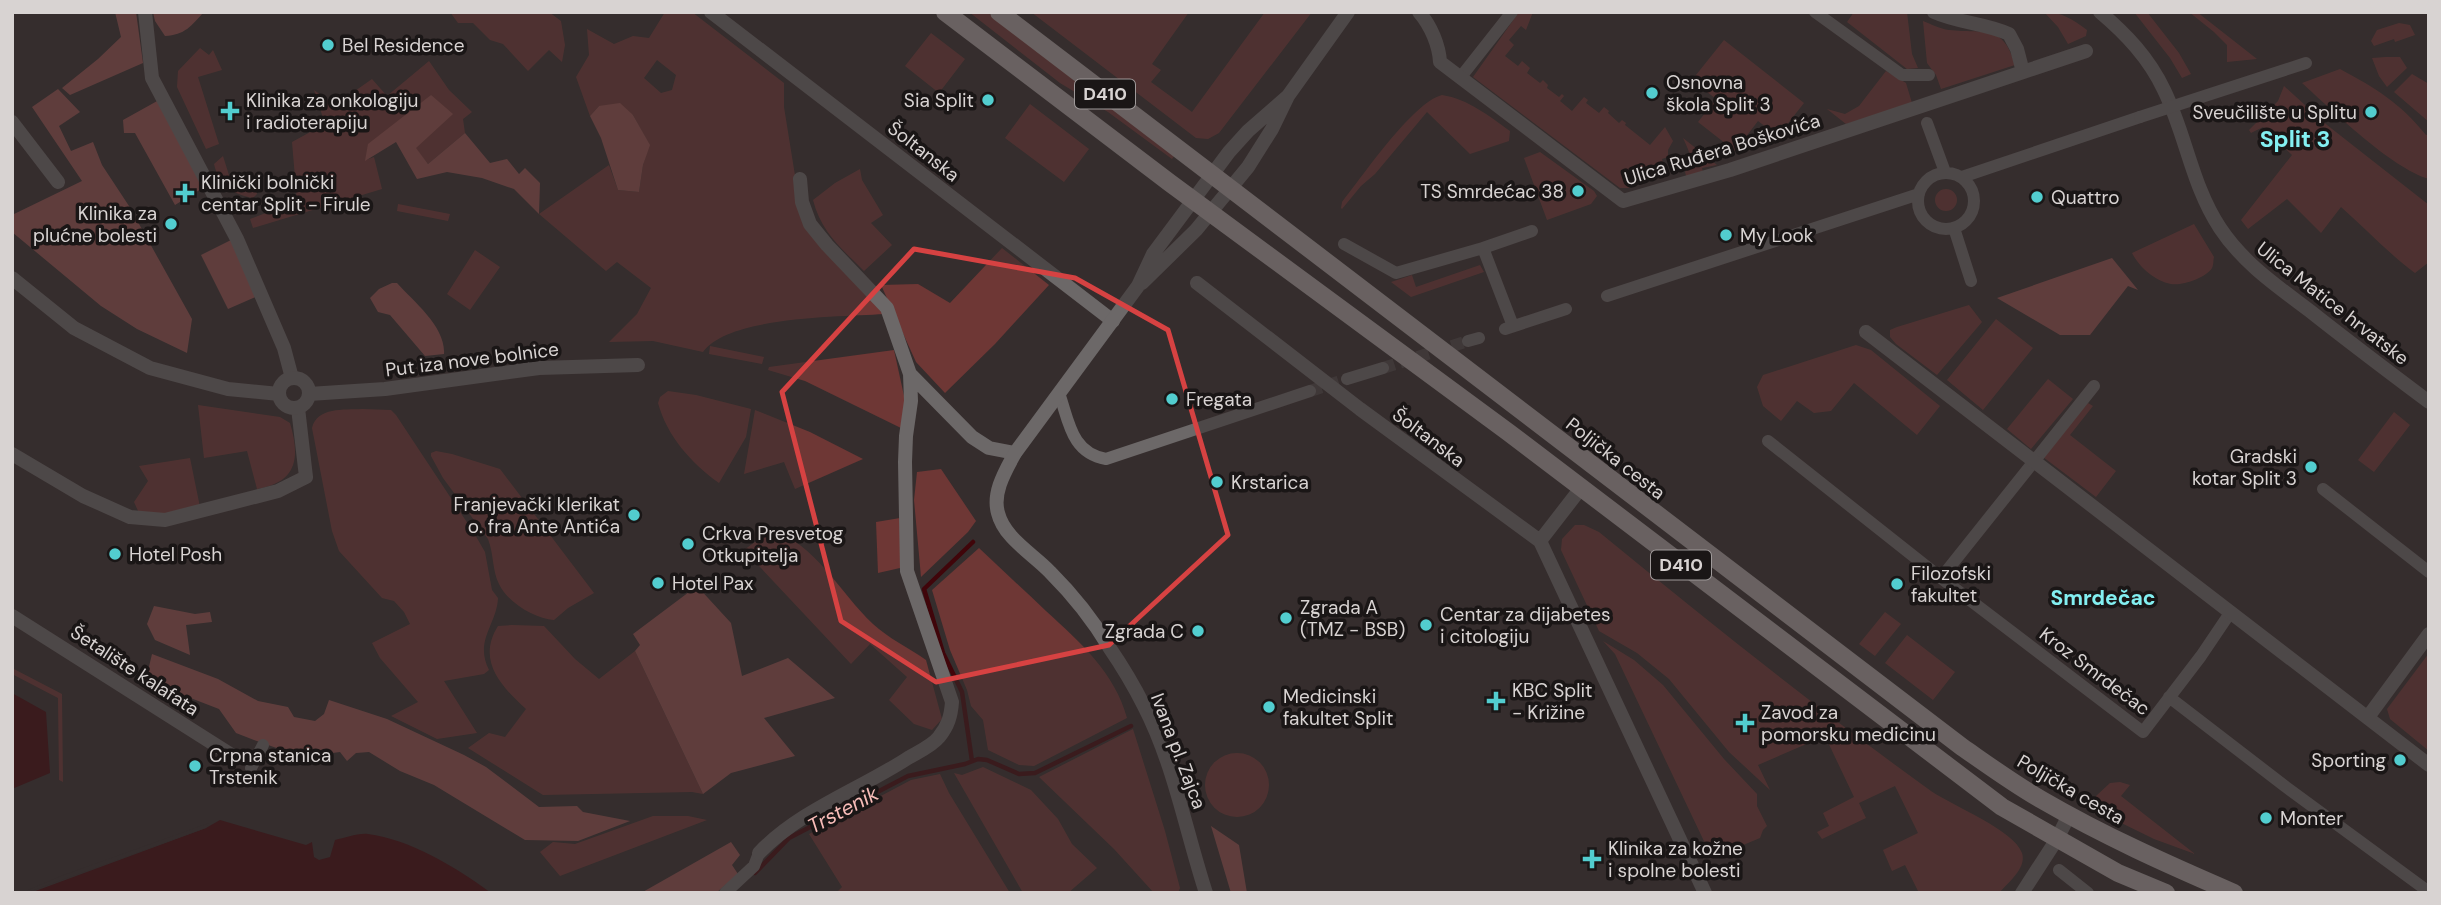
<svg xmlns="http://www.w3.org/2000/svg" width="2441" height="905" font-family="'DM Sans',sans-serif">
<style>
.green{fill:#6e3735;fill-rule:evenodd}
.forest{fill:#93514f}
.water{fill:#40050a}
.pier{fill:#352d2d}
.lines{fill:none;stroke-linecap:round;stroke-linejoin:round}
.stream{stroke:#40050a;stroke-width:4.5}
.pedestrian-tunnel{stroke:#4d4646;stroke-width:12;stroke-dasharray:12 6;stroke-linecap:butt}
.pedestrian{stroke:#6c6868;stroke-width:12}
.minor{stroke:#6c6868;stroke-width:14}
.tertiary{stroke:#6c6868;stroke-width:14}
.primary{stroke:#a8a09f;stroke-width:18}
.pedestrian-bridge{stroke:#6c6868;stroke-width:12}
.marked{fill:none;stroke:#d64242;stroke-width:5;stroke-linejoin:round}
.poi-dot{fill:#52cdcf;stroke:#1a1616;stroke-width:2.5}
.labels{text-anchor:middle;stroke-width:7;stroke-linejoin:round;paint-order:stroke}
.shield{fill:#1a1616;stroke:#9f9a9a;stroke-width:2}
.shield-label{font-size:18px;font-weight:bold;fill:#d8d3d2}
.poi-label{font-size:19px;fill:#d8d3d2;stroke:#1a1616;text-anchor:start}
.street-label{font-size:19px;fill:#d8d3d2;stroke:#1a1616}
.neighbourhood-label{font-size:21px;font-weight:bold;fill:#83eff1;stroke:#1a1616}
.water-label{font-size:21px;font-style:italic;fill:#f8bcb8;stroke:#1a1616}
.quarter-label{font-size:23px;font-weight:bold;fill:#83eff1;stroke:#1a1616}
</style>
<rect width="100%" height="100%" fill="#352d2d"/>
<path class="green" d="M450,12h99l12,9 4,24 -3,17 -13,-12 -21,21 -25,-27 -13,-4 -17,-17h-15z
M665,12h27l92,71v24l18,112 82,95c-43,3 -156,2 -181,38l-50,-11 -44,1 28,-28 14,-26 -34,-26 -11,9 -67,-57 70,-49 9,25 21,2 4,-27 6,-21 -16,-29 -34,-9 -9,10 -14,-39 13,-22 -2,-26 27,15 19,-8 16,2zM657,60l19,15 -4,15 -11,3 -17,-15z
M969,12h18l188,143 -3,4 -64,-47 -48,-29z
M1031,12h158l-37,52 9,6 -10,12 41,30 73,-100h47l-93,121 -11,6 -12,-1z
M1519,12h14l-7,18 -5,-4 -12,14 5,5 -9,11 13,10 4,-5 8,7 -3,5 13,10 3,-3 5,5 -1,3 12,9 3,-3 2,2 -4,5 12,10 12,-14 4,3 -2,3 13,10 5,-6 5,4 -1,2 11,10 3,-3 4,3 -1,2 25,20 15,-18 8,14 -5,9v7l-6,2 4,14 -38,15h-8l-147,-111z
M1854,12h53l5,42 6,14 -11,1 -60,-47z
M2044,12c18,0 28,7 43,18l-1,6 -18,8 -10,-17z
M2134,12h13l32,41 12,21 -9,4 -12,-20z
M2189,12h8l60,47 -30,3v-17l-13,-13z
M1923,21c8,3 17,8 26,9 35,4 54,-7 66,35l-74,24 -5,-14 -9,-12z
M2399,23l11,2 5,10 -20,7 -1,-3 -20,7 -3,-5 6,-11z
M931,33l34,26 -26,34 -34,-27z
M1724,40l80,63 -26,33 -20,-15 -23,30 -37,-29 18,-23 -24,-19z
M200,48l9,7 4,-5 9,20 -24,7 21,67 -13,5 -29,-62 1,-16z
M2386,57h14l7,11 -20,19 -8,-11 -7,-18z
M429,61l20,29 23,22 -9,7 2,14 -37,31 -13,-16 16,-53 -65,65 8,-3 8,32 -129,39 -3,-9 47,-18 -5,-59 33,-18 -11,-34 21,15 37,-26 15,17z
M2340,69c37,20 59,33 86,66l3,-1v45c-38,-11 -97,-69 -127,-96z
M1886,71l20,12 6,20 -66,21 -19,-15 18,5 14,-8z
M2412,74l17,10v38l-35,-30z
M2284,86l43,39 102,80v57l-14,11c-27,-20 -49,-44 -74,-66l-20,26 -34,-34 -39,30 -7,-9 51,-65 -29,-28 -12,6 -2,-3 29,-29z
M1442,95c26,4 47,21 68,36l-1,10 -39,13 -43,-42 -52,62 -14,12 -19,23 -1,-1 1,-6c21,-26 70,-99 100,-107z
M1030,104l59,45 -25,33 -59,-44z
M1683,138l34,27 -15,3 1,4 -16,7 -2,-7c10,-11 3,-23 -2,-34z
M1540,152l54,39 3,5 -6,8 -44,16 -23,-62z
M223,156l10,32 21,-6 3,12 -4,4c-21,-4 -34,-12 -39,-34z
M860,169l2,11 21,35 -12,8 21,22 -28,26c-22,-22 -43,-39 -51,-71l22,-17z
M1935 200a11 11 0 1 1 22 0a11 11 0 1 1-22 0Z
M398,204l52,10 -2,7 -51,-10z
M2194,224l20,33c-1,3 0,7 -2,11 -6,10 -30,18 -41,16 -16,-3 -32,-17 -39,-31z
M1002,248l47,37 -54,59 -50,49 -29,-31 -35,-77 37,-1 32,19z
M475,250l25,17 -30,43 -23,-16z
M1480,265l4,7 -73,25 -20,-15 21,-7 4,12z
M1969,305l13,17 -45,53 -41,-31 -6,-7v-7l7,-3z
M1996,319l37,29 -50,62 -36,-30z
M1856,345l15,5 69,56 -23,29 -63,-52 -23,28 -17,2 -17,-12 -16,20 -18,-15 -6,-19 6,-12z
M710,346l54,11 -2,7 -53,-10z
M894,350l12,55 -3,24 -98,-48 -37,-11 1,-3z
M2048,379l25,20 -42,50 -24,-20z
M668,391l28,4 55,14 -5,28 -27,46c-28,-20 -52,-47 -61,-80l2,-6z
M2088,403l5,3 -23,29 46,36 -20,26 -53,-40z
M198,405l82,12 10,6c10,34 8,59 -33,66l-10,-38 -43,7z
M362,409l29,1 5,5 78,118 11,19 7,38 6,8c-1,26 -24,43 -9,72l-5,4 -40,7 33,52 -40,6 -46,-23 27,-14 -38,-44 -8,-15 38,-19 -6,-12 -10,-11 -12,-3 -43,-47 -7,-20 -20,-103c5,-21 32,-18 50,-19z
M755,410l55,22 53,27 -68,30 -11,-27 -40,12z
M2394,412l16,13 -36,47 -16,-12z
M436,451l16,3 48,15 94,124 -26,15 -14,12c-19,-1 -47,-18 -55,-36 -7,-14 -5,-30 -11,-45l-45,-61 -12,-22v-3z
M190,458l10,49 -30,7 -31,-1 -5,-11 14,-21 -9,-15z
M941,469l35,52 -8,11 -47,45 -7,-77 3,-28z
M900,518v50l-22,5 -2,-51z
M1575,525h9l15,7c109,89 218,177 332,259 22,15 83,39 91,62 5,15 -14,30 -23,40h-80l-14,-28 -13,6 -9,-21 35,-17 -23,-47 -36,17 7,15 -44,21 -5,-7 12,-6 -6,-13 31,-16 -29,-61 -67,29 12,25 -41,-38 -60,-73 -32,-26 -38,-22 -38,-81 1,-11z
M771,530c44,13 69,63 102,94 15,14 36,24 53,36l16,59 -10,11 -18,-6 -25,-24 18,-23 -37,-33 -19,20 -107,-114z
M979,548c22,21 45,42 67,63 34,31 69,62 81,107l-93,48 -15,-1 -31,-15 -5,-30 -12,-14 -4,-16 -17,-40 -18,-60z
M1885,612l16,12 -26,32 -16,-12z
M512,625l32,1 31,33 24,20 36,-28 68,143 -11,-2 -149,3 -75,-47 21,-15 16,4 21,-28c-24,-22 -50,-48 -28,-83z
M1907,635l48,37 -22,28 -48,-37z
M1603,641l31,19 29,25 61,74 33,35v12l10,20 -4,4 -3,8 -48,20 -97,-204z
M2429,653v98l-39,-32 -3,-10z
M12,668l50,26 1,88 -4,-2 -1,-82 -46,-24z
M1133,729l32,102 15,57 -2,5h-24l-40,-44 -75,-72z
M1205 785a32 32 0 1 1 64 0a32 32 0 1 1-64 0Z
M983,767l48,23 27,29 14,25 25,24 -29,25h-45l-69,-120 8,2z
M940,774l9,19 61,100h-174l6,-6 -33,-53 102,-54z
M2120,782l10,3 -9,11 74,58 -41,-15 -57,-28 -3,-6 2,-9 14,-13z
M653,816h35l19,4 -147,56 -20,-24 13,-10 22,2z"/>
<path class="forest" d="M115,12h21l7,51 -73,32 -8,-7 36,-29 23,-22z
M153,12h51c-13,14 -19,23 -39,24l-10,-15z
M58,89l22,23 -21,14 12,25 22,-9 9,23 27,41 63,113 -5,34 -50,-24 -36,-23 -89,-74v-17l70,-34 -50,-74z
M431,95l22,19 -37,34 12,16 37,-31 25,30 17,-4 12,15 6,-6 15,15 -1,31 -25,-25 -32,-11 -35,-6 -30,7 -21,-37 -31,19 3,-17z
M159,100l47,86 -31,19 -40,-72h-11l-1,-13z
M620,103l13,12 17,30 -7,20 -4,27 -21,-2 -17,-52 -11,-22 9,-10z
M233,239l25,57 -30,13 -27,-54z
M2112,258l26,32 -10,-4 -38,49h-30l-63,-37z
M392,283h5c17,19 49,44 47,71l-19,2 -35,-41 -12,-3 -8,-14 9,-9z
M697,586l34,37 11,53 46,-18 47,40 -71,20 31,38 -64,17 -28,21 -68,-143 5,-6 -7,-11z
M154,606l41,8 15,-2 2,10 -26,3 4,30 -35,-15 -8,-16z
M152,654l66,25 40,22 30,6 6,10 21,4 9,-7 5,-14 58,19 77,36 22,12 53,40 38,-1 6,6 47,9 -52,20 -53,-1 -91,-55 -34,-14 -31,-19 -13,1 -9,8 -7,-9 -38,5 -48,-17 -18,-7 -17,-24 -44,-17 -28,-17z
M1211,826l28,19 8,48h-16z
M731,842l9,13 -8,10 6,9 -22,19h-75z"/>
<path class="water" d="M12,693l34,19 4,61 -38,16z
M220,820l86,25 6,-3 2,15 5,3 11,-3 5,-17c10,-2 22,-7 33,-6 41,5 90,34 123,59h-461l176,-65z"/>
<path class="pier" d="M209,823l-3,5 -180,65 2,-3 33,-14z"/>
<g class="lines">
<path class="stream" d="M972,761l-10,-69 -19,-39 -19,-64 49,-47
M755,873l34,-35 119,-62 57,-12 13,-5 9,1 32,14 16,-1 96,-47"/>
<path class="pedestrian-tunnel" d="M1383,368l85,-27
M1310,391l37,-12"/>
<path class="pedestrian" d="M1815,12l87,63h27
M1460,78l52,-66
M1927,123l18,49
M1918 201a28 28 0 1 1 56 0a28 28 0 1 1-56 0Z
M1962,177l178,-60
M1954,228l17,53
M1344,244l52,29 87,-25 30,78
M1483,248l49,-17
M1607,296l312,-102
M1505,329l61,-20
M1468,341l11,-3
M1347,379l36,-11
M1059,393c10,28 12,60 47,66l204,-68
M1768,441l173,137 202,154 58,-76 29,-43
M2323,489l106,83
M1941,578l153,-192
M2169,697l117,90 143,105
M251,768l12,-23
M2059,870l29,23
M725,893l29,-27 5,-13"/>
<path class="minor" d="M145,12l7,66 85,161 47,109 8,30
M711,12l402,309
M1419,12c12,14 20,33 21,50l183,139 107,-31 293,-98 -6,-23 -8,-15c-24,-11 -51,-11 -75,-22
M2023,72l63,-21
M12,122l46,60
M1197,283l163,126 180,132 165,352
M1866,332l563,433
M910,374l62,63 17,11 26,5
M12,454l71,42 47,21 35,3 113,-29 28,-14 -8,-69
M1540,541l41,-53
M12,616l224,142
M2368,717l61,-83
M759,853c41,-43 100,-63 149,-95 10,-6 24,-12 31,-21 9,-11 12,-21 13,-35l-45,-131 -2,-109 1,-26 5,-35 -1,-27 -23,-66 -60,-63 -17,-21 -8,-22 -2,-23
M2022,893l35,-54 12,-24"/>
<path class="tertiary" d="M2100,12c26,22 49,46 64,78 22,45 28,96 56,138 23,35 57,58 90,83 39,31 79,61 119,91
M12,278l62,50 76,40 78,21 51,5
M1142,283l54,-53 52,-63 24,-38 16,-33 60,-84
M279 393a15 15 0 1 1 30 0a15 15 0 1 1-30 0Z
M309,394l76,-5 154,-21 99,-3
M1206,893c-20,-61 -32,-129 -62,-187 -10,-20 -22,-40 -35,-59 -16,-27 -37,-53 -59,-75 -17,-18 -46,-34 -52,-59 -6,-21 8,-43 17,-60l123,-167 15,-32 76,-102 19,-21 40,-35"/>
<path class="primary" d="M945,12l225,171 338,249 494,375 116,66 48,20
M999,12l963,735c26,18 52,37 80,53 62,36 127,65 192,93"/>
<path class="pedestrian-bridge" d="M2140,117l166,-54"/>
</g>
<path d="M0 0H2441V905H0ZM914,249l161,29 93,52 60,205 -119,110 -173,37 -95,-61 -59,-229z" fill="#352d2d" fill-opacity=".55" fill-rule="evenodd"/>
<path class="marked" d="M914,249l161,29 93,52 60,205 -119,110 -173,37 -95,-61 -59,-229z"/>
<g class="poi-dot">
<circle cx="328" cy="45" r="7"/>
<circle cx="1652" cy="93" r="7"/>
<circle cx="988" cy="100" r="7"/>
<path d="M226.5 100.5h7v7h7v7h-7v7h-7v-7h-7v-7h7z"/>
<circle cx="2371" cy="112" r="7"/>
<circle cx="1578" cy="191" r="7"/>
<path d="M181.5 182.5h7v7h7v7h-7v7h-7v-7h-7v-7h7z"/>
<circle cx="2037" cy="197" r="7"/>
<circle cx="171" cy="224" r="7"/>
<circle cx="1726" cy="235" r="7"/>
<circle cx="1172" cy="399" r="7"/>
<circle cx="2311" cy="467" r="7"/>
<circle cx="1217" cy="482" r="7"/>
<circle cx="634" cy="515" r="7"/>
<circle cx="688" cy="544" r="7"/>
<circle cx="115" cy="554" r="7"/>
<circle cx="658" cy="583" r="7"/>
<circle cx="1897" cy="584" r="7"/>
<circle cx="1286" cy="618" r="7"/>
<circle cx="1426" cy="625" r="7"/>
<circle cx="1198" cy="631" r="7"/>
<path d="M1492.5 690.5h7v7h7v7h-7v7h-7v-7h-7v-7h7z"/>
<circle cx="1269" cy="707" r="7"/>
<path d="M1741.5 712.5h7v7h7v7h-7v7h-7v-7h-7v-7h7z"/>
<circle cx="2400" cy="760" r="7"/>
<circle cx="195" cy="766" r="7"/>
<circle cx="2266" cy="818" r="7"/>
<path d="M1588.5 848.5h7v7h7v7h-7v7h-7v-7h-7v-7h7z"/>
</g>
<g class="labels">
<g class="shield">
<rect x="1075" y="79.5" width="60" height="29" rx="5"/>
<rect x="1651" y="550.5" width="60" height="29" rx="5"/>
</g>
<g class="shield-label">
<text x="1105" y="100">D410</text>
<text x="1681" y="571">D410</text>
</g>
<g class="poi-label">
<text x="342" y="52">Bel Residence</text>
<text x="1666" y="89">Osnovna<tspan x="1666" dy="22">škola Split 3</tspan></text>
<text x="246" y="107">Klinika za onkologiju<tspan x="246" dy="22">i radioterapiju</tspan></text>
<text x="974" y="107" text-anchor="end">Sia Split</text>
<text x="2357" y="119" text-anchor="end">Sveučilište u Splitu</text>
<text x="201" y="189">Klinički bolnički<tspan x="201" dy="22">centar Split - Firule</tspan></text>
<text x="1564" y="198" text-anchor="end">TS Smrdećac 38</text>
<text x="2051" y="204">Quattro</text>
<text x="157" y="220" text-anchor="end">Klinika za<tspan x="157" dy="22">plućne bolesti</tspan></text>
<text x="1740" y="242">My Look</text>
<text x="1186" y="406">Fregata</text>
<text x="2297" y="463" text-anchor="end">Gradski<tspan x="2297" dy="22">kotar Split 3</tspan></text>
<text x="1231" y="489">Krstarica</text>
<text x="620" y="511" text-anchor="end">Franjevački klerikat<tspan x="620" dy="22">o. fra Ante Antića</tspan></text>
<text x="702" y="540">Crkva Presvetog<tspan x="702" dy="22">Otkupitelja</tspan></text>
<text x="129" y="561">Hotel Posh</text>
<text x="1911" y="580">Filozofski<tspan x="1911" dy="22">fakultet</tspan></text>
<text x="672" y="590">Hotel Pax</text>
<text x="1300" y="614">Zgrada A<tspan x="1300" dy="22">(TMZ - BSB)</tspan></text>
<text x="1440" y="621">Centar za dijabetes<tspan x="1440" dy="22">i citologiju</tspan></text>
<text x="1184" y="638" text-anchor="end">Zgrada C</text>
<text x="1512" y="697">KBC Split<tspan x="1512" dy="22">- Križine</tspan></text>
<text x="1283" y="703">Medicinski<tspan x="1283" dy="22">fakultet Split</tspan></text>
<text x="1761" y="719">Zavod za<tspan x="1761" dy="22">pomorsku medicinu</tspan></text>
<text x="209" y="762">Crpna stanica<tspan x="209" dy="22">Trstenik</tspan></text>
<text x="2386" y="767" text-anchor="end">Sporting</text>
<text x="2280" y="825">Monter</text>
<text x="1608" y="855">Klinika za kožne<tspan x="1608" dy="22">i spolne bolesti</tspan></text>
</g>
<g class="street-label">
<text transform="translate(1722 149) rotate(-17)" y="7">Ulica Ruđera Boškovića</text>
<text transform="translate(924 151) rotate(38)" y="7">Šoltanska</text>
<text transform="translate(2333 303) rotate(38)" y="7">Ulica Matice hrvatske</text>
<text transform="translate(472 359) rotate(-7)" y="7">Put iza nove bolnice</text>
<text transform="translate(1429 437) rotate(37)" y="7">Šoltanska</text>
<text transform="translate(1616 458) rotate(38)" y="7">Poljička cesta</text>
<text transform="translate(135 670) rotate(33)" y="7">Šetalište kalafata</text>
<text transform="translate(2095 671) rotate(37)" y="7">Kroz Smrdečac</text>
<text transform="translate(1179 751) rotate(69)" y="7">Ivana pl. Zajca</text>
<text transform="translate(2071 789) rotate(30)" y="7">Poljička cesta</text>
</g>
<g class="neighbourhood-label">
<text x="2103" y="605">Smrdečac</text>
</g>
<g class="water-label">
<text transform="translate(843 810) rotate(-28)" y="7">Trstenik</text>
</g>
<g class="quarter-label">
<text x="2295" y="147">Split 3</text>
</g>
</g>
<rect width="2441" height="905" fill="none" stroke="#d8d3d2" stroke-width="28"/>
</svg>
